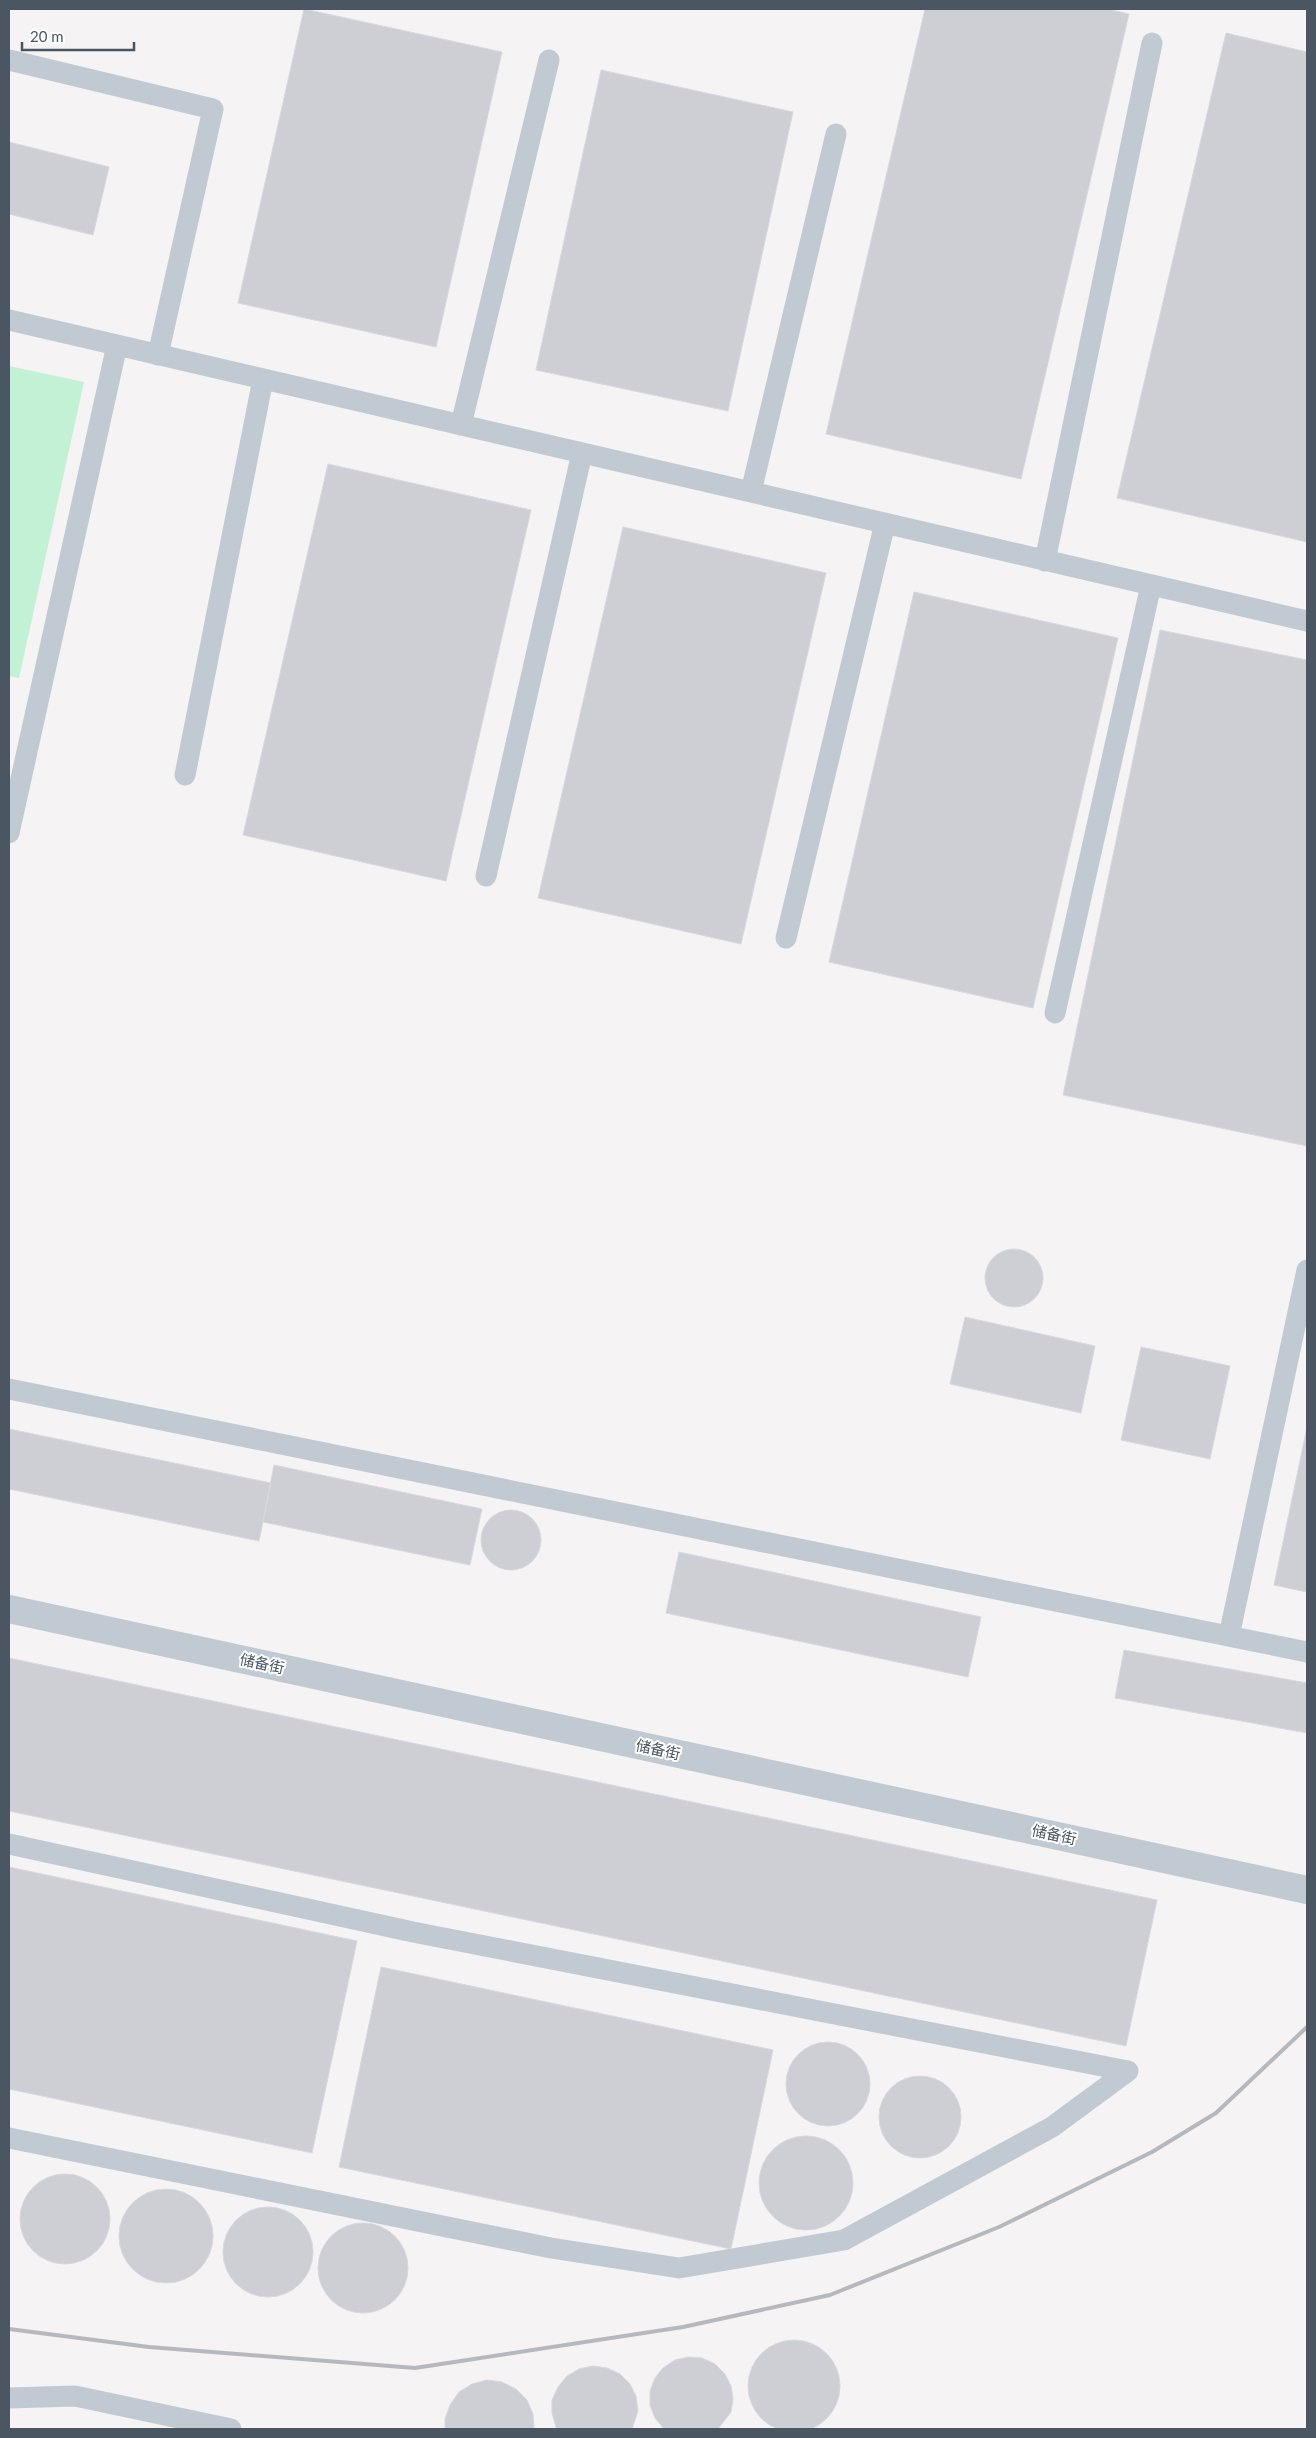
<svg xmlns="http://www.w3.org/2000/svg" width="1316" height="2438" font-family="Lato,'Noto Sans SC',sans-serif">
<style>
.green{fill:#c3f1d5}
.building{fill:#cdcfd5;stroke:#d7d9de}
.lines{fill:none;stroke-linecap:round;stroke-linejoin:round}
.lane{stroke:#c1cad2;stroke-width:21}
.street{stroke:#c1cad2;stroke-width:28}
.rail{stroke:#b5b8bd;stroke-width:4}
.labels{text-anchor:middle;stroke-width:4;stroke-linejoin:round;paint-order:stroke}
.street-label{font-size:15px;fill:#4a5661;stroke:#fff}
</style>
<rect width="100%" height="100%" fill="#f5f3f3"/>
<path class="green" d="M9,366l75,16 -65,296 -10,-2z"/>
<path class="building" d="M304,9l198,43 -66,295 -198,-44z
M925,9h182l22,5 -108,465 -195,-45z
M1226,33l81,19v490l-190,-44z
M601,70l192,42 -65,299 -192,-41z
M9,142l100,25 -16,68 -84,-21z
M328,464l203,46 -85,371 -203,-46z
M623,527l203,46 -85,371 -203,-46z
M914,592l204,46 -85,370 -204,-46z
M1160,630l147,30v486l-244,-51z
M985 1278a29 29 0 1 1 58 0a29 29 0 1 1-58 0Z
M965,1317l130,29 -14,67 -131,-29z
M1141,1347l89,19 -20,93 -89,-19z
M1307,1427v165l-33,-7z
M9,1429l262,54 -12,58 -250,-52z
M274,1465l208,44 -12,56 -207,-43z
M481 1540a30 30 0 1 1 60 0a30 30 0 1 1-60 0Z
M679,1552l302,65 -13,60 -302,-64z
M1124,1650l183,33v50l-192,-35z
M9,1658l1148,242 -31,146 -1117,-235z
M9,1867l348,74 -45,212 -303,-64z
M381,1967l392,83 -42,199 -392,-82z
M786 2084a42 42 0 1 1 84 0a42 42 0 1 1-84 0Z
M879 2117a41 41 0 1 1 82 0a41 41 0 1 1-82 0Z
M759 2183a47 47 0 1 1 94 0a47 47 0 1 1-94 0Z
M20 2219a45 45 0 1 1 90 0a45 45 0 1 1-90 0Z
M119 2236a47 47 0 1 1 94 0a47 47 0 1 1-94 0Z
M223 2252a45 45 0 1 1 90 0a45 45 0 1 1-90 0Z
M318 2268a45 45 0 1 1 90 0a45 45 0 1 1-90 0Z
M748 2386a46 46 0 1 1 92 0a46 46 0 1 1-92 0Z
M688,2357l14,1 13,6 10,10 6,12 2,13 -2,13 -13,17h-54l-9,-11 -5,-13v-14l5,-13 8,-10 12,-8z
M593,2366l14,2 13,6 10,10 6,12 2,15 -6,18h-75l-1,-2 -4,-14v-13l6,-13 9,-11 12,-7z
M487,2380l15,2 14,7 11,11 6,14 1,15h-89v-10l5,-14 9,-13 13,-8z"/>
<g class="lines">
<path class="lane" d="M9,60l204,49 -55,246
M9,320l1298,301
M461,425l88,-365
M751,492l85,-358
M1045,561l107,-518
M185,775l78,-396
M9,833l108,-488
M486,876l96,-423
M786,938l99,-415
M1055,1013l96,-428
M9,1389l1298,263
M1229,1636l78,-366
M9,1844l404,88 715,139 -76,56 -208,113 -165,28 -128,-20 -542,-110
M9,2398l66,-2 156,33"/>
<path class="street" d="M9,1609l1298,281"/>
<path class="rail" d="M9,2329l140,18 266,21 268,-41 147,-32 169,-68 153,-75 64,-39 91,-86"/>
</g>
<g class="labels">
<g class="street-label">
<text transform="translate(262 1664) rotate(12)" y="5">储备街</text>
<text transform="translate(658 1750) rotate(12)" y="5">储备街</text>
<text transform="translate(1054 1835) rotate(12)" y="5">储备街</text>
</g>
</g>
<rect width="1316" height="2438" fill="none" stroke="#4a5661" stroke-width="20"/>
<path d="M22 42v8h112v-8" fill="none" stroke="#4a5661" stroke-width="2.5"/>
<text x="30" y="42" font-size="15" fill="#4a5661" stroke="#ffffff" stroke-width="4" paint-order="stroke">20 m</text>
</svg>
